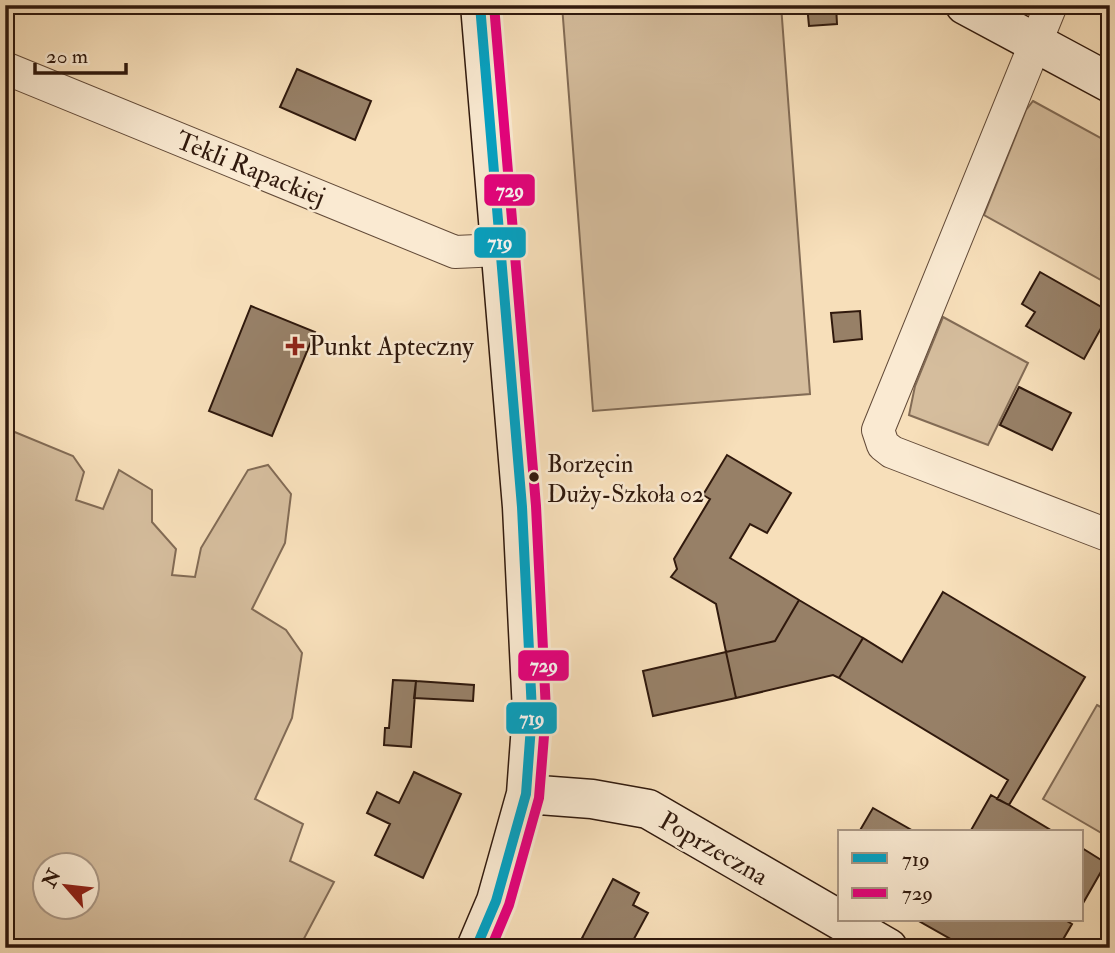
<svg xmlns="http://www.w3.org/2000/svg" width="1115" height="953" font-family="'IM FELL Double Pica',serif">
<style>
.green{fill:#d5bd9d;stroke:#826b55;stroke-width:2;fill-rule:evenodd}
.building{fill:#978067;stroke:#30190d;stroke-width:2}
.lines{fill:none;stroke-linecap:round;stroke-linejoin:round}
.street-casing{stroke:#624a38;stroke-width:34}
.secondary-casing{stroke:#30190d;stroke-width:41}
.street{stroke:#faead2;stroke-width:32}
.secondary{stroke:#faead2;stroke-width:38}
.bus-1-casing{stroke:#faead2;stroke-width:16}
.bus-2-casing{stroke:#faead2;stroke-width:16}
.bus-1{stroke:#02a2c4;stroke-width:10}
.bus-2{stroke:#e5007d;stroke-width:10}
.poi-dot{fill:#8f2418;stroke:#faead2;stroke-width:2.5}
.bus-dot{fill:#30190d;stroke:#faead2;stroke-width:2.5}
.labels{text-anchor:middle;stroke-width:5;stroke-linejoin:round;paint-order:stroke}
.bus-label{font-size:24px;fill:#30190d;stroke:#faead2;text-anchor:start}
.street-label{font-size:26px;fill:#30190d;stroke:#faead2}
.poi-label{font-size:26px;fill:#30190d;stroke:#faead2;text-anchor:start}
.line-badge{stroke:#faead2;stroke-width:2.5}
.badge-label{font-size:19px;text-anchor:middle;font-weight:bold;fill:#fff}
</style>
<rect width="100%" height="100%" fill="#f7dfba"/>
<filter id="stains"><feTurbulence type="fractalNoise" baseFrequency=".00286" numOctaves="4"/><feColorMatrix values="0 0 0 0 .2 0 0 0 0 .09 0 0 0 0 .02 0 0 0 .5 -.17"/></filter>
<radialGradient id="worn" r=".72"><stop offset=".6" stop-color="#630" stop-opacity="0"/><stop offset="1" stop-color="#630" stop-opacity=".3"/></radialGradient>
<path class="green" d="M562,5h219l29,389 -217,17z
M1033,101l77,42v142l-126,-70 42,-105z
M943,317l85,46 -40,82 -79,-30 6,-29z
M5,428l68,28 11,16 -8,28 27,9 16,-39 33,20v32l24,27 -4,26 23,2 6,-29 47,-78 20,-5 23,29 -6,49 -33,66 34,21 16,23 -10,65 -37,81 48,25 -13,37 44,21 -35,66h-294zM46,866h42v42h-42z
M1097,705l13,7v126l-67,-39z"/>
<path class="building" d="M807,5h29l1,19 -28,2z
M297,69l74,32 -16,39 -75,-33z
M1040,272l70,40 -26,47 -58,-33 9,-14 -13,-8z
M251,306l64,26 -43,104 -63,-25z
M860,311l2,28 -28,3 -3,-29z
M1019,387l52,26 -19,37 -52,-25z
M727,455l64,38 -24,40 -17,-9 -20,34 69,42 -24,41 -49,11 -10,-48 -45,-27 6,-8 -3,-10 36,-60 -7,-4z
M943,592l142,85 -76,128 -12,-6 11,-19 -169,-102 24,-40 39,24z
M799,600l64,38 -24,40 -6,-3 -97,23 -10,-46 49,-11z
M726,652l10,46 -83,18 -10,-45z
M393,680l23,1 -5,66 -27,-2 1,-17h4z
M416,681l58,4 -1,16 -59,-3z
M414,772l47,22 -38,84 -48,-23 15,-31 -23,-11 10,-21 22,11z
M991,795l18,10 45,27h-84z
M873,808l42,24h-56z
M1082,848l24,15 -24,42z
M613,879l26,14 -6,12 15,8 -19,35h-28l-19,-10z
M917,920h148l7,4 -14,24h-79l-11,-7 -3,6z"/>
<g class="lines">
<defs>
<path id="street" d="M1051,5l-173,425 5,15 9,7 218,84
M5,68l450,184 45,-2"/>
<path id="secondary" d="M965,5l145,78
M526,794l66,5 56,10 240,139
M476,948l20,-47 30,-107 6,-82 -10,-205 -42,-502"/>
</defs>
<use href="#street" class="street-casing"/>
<use href="#secondary" class="secondary-casing"/>
<use href="#street" class="street"/>
<use href="#secondary" class="secondary"/>
<defs>
<path id="bus-1" d="M476,948l20,-47 30,-107 6,-82 -10,-205 -42,-502"/>
<path id="bus-2" d="M491,948l18,-43 30,-107 7,-87 -10,-205 -42,-501"/>
</defs>
<use href="#bus-1" class="bus-1-casing"/>
<use href="#bus-2" class="bus-2-casing"/>
<use href="#bus-1" class="bus-1"/>
<use href="#bus-2" class="bus-2"/>
</g>
<path class="poi-dot" d="M291.5 335.5h7v7h7v7h-7v7h-7v-7h-7v-7h7z"/>
<circle class="bus-dot" cx="534" cy="477" r="6"/>
<g class="labels">
<g class="bus-label">
<text x="547" y="472">Borzęcin<tspan x="547" dy="30">Duży-Szkoła 02</tspan></text>
</g>
<g class="street-label">
<text transform="translate(251 168) rotate(22)" y="9">Tekli Rapackiej</text>
<text transform="translate(714 848) rotate(30)" y="9">Poprzeczna</text>
</g>
<g class="poi-label">
<text x="309" y="355">Punkt Apteczny</text>
</g>
</g>
<g class="line-badge">
<rect x="483" y="173" width="53" height="34" rx="7" fill="#e5007d"/>
<rect x="473" y="226" width="54" height="33" rx="7" fill="#02a2c4"/>
<rect x="517" y="649" width="53" height="33" rx="7" fill="#e5007d"/>
<rect x="505" y="701" width="53" height="34" rx="7" fill="#02a2c4"/>
</g>
<g class="badge-label">
<text x="510" y="197">729</text>
<text x="500" y="249">719</text>
<text x="544" y="672">729</text>
<text x="532" y="725">719</text>
</g>
<rect width="1115" height="953" fill="none" stroke="#f7dfba" stroke-width="28"/>
<rect x="7" y="7" width="1101" height="939" fill="none" stroke="#30190d" stroke-width="3.5"/>
<rect x="14" y="14" width="1087" height="925" fill="none" stroke="#30190d" stroke-width="2"/>
<rect x="838" y="830" width="245" height="91" fill="#faead2" stroke="#a99683" stroke-width="2"/>
<rect x="852" y="853" width="35" height="10" fill="#02a2c4" stroke="#a99683" stroke-width="2"/>
<text x="902" y="866" font-size="21" fill="#30190d">719</text>
<rect x="852" y="888" width="35" height="10" fill="#e5007d" stroke="#a99683" stroke-width="2"/>
<text x="902" y="900" font-size="21" fill="#30190d">729</text>
<g transform="translate(66 886) rotate(298)"><circle r="33" fill="#faead2" stroke="#a99683" stroke-width="2"/>
<path d="M0-5L12 26L0 18L-12 26Z" fill="#8f2418"/>
<text y="-10" font-size="19" font-weight="bold" text-anchor="middle" fill="#30190d">N</text>
</g>
<path d="M35 63v10h91v-10" fill="none" stroke="#30190d" stroke-width="3.5"/>
<text x="46" y="63" font-size="21" fill="#30190d" stroke="#faead2" stroke-width="5" paint-order="stroke">20 m</text>
<rect width="100%" height="100%" filter="url(#stains)"/>
<rect width="100%" height="100%" fill="url(#worn)"/>
</svg>
